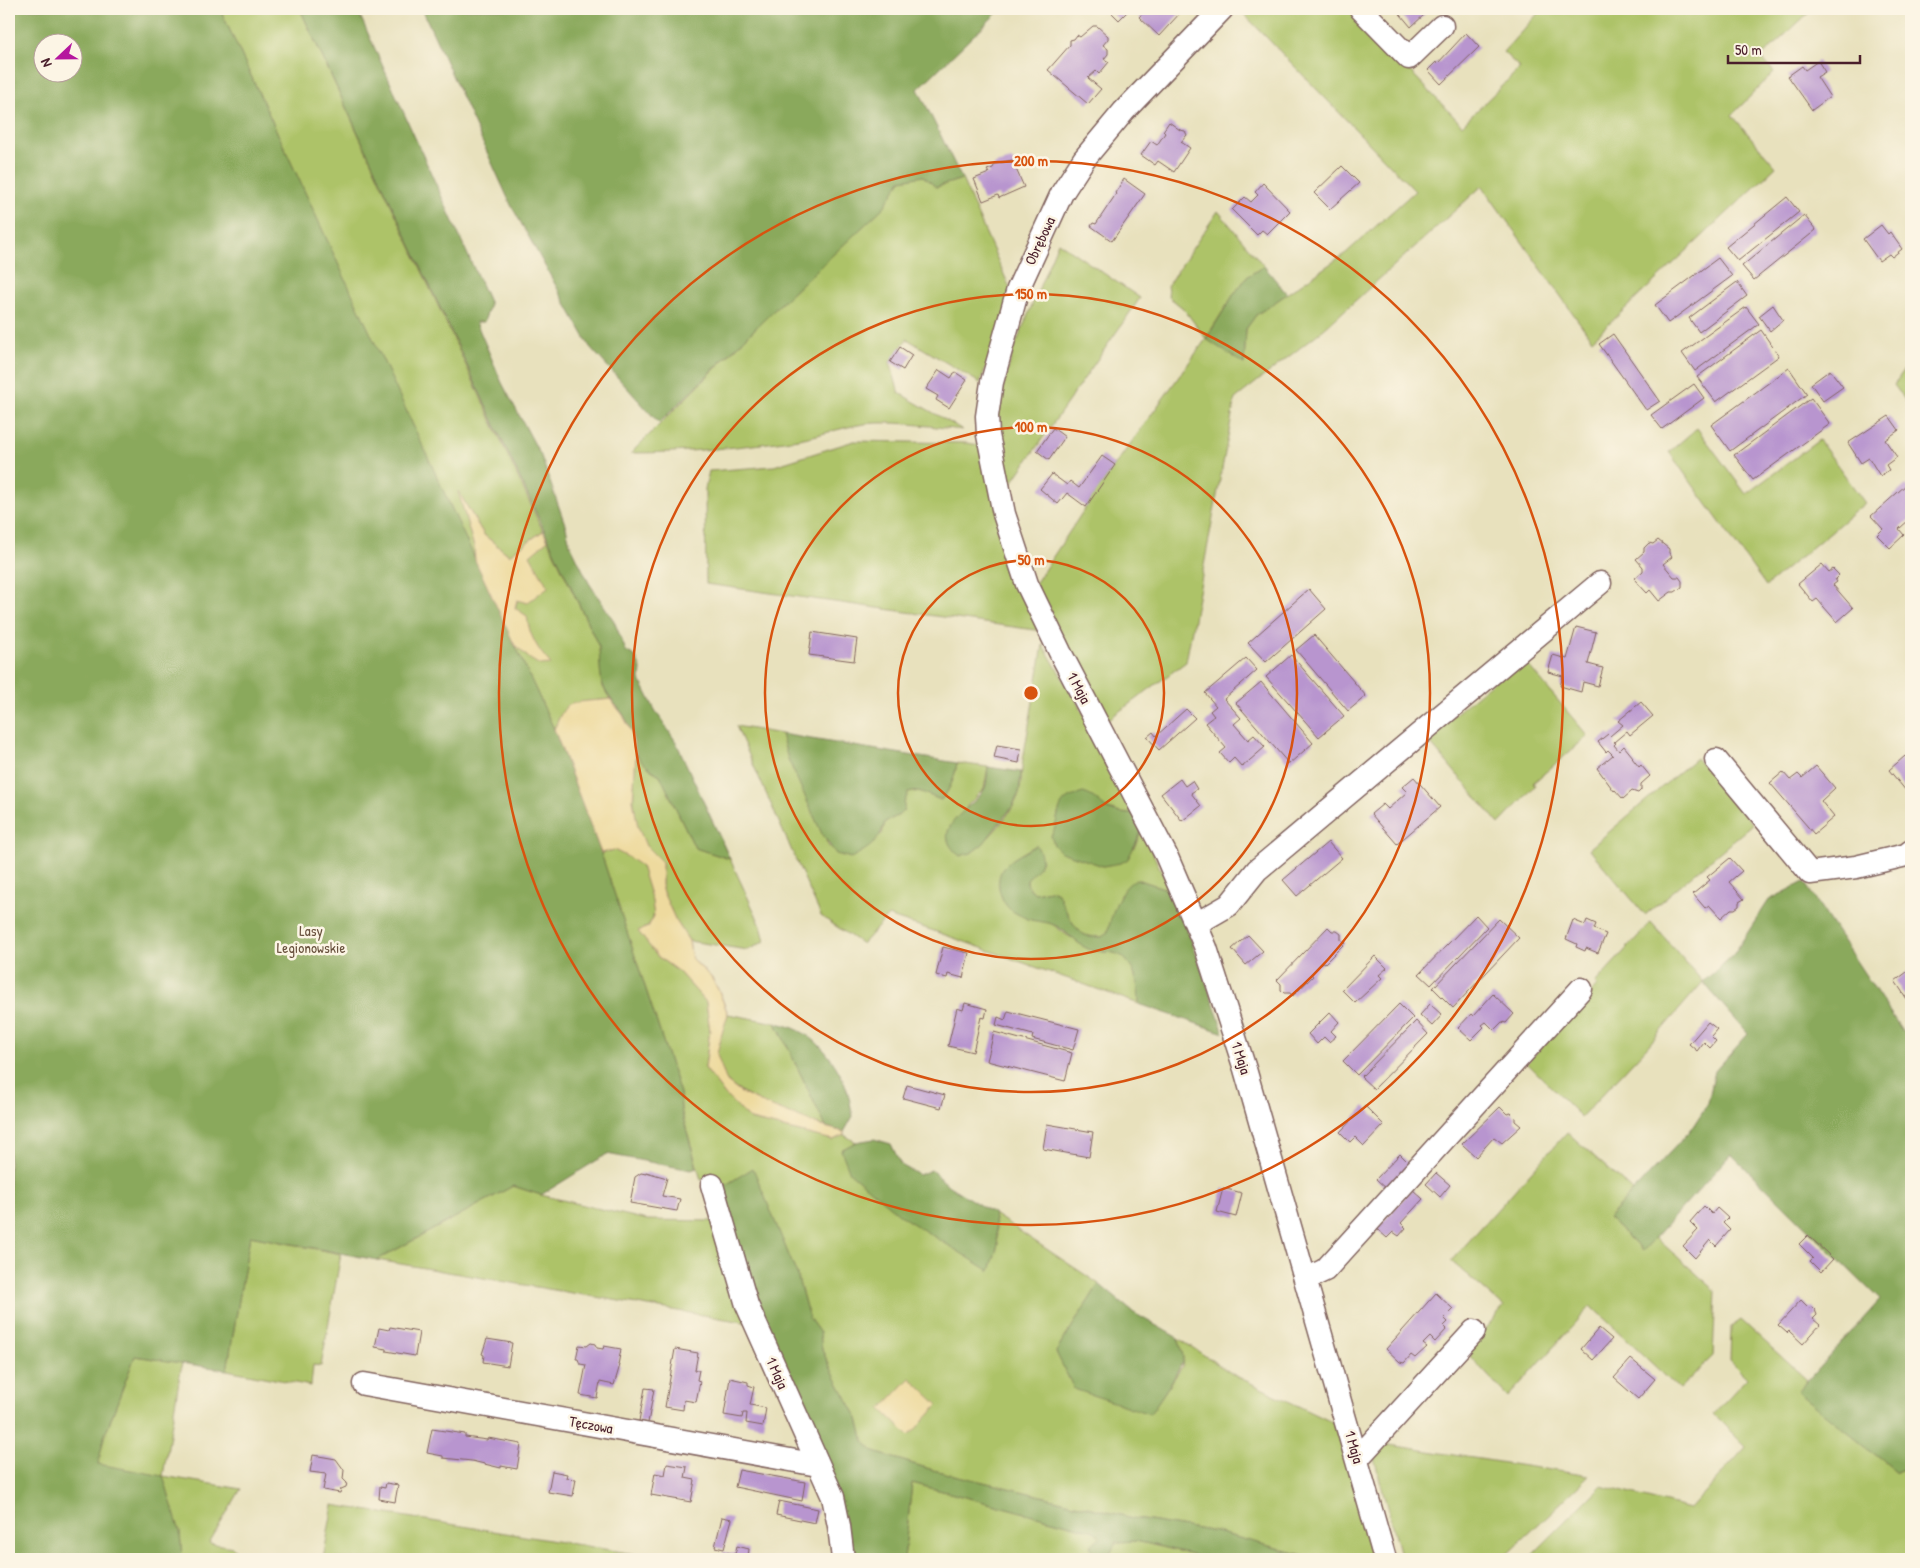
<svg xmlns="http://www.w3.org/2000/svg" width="1920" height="1568" font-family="'Patrick Hand',sans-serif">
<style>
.green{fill:#adc368;stroke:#7c714a}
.forest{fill:#8aa95c;stroke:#6a6444;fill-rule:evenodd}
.sand{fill:#eeda9e;stroke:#9c7c64}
.building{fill:#b895cf}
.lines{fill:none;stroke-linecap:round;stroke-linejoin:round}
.minor-casing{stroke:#81635e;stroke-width:25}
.minor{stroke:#fff;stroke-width:22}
.ring{fill:none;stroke:#d8530f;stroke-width:2.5}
.labels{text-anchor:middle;stroke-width:5;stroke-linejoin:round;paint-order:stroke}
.street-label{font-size:15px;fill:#4a1f2b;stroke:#fcf5e5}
.park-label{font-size:15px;fill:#68503d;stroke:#fcf5e5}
.centre{fill:#d8530f;stroke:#fcf5e5;stroke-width:2.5}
.ring-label{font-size:15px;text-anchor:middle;font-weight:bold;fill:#d8530f;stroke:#fcf5e5;stroke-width:5;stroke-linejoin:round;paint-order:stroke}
</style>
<rect width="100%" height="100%" fill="#fcf5e5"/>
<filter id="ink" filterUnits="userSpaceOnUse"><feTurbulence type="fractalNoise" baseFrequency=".02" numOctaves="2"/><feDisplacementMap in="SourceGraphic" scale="10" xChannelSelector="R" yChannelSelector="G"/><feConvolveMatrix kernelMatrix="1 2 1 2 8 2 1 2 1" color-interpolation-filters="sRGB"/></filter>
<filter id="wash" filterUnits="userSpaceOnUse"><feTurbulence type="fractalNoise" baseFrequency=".0096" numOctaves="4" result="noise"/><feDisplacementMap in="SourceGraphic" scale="20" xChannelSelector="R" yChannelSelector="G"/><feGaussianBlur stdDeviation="1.12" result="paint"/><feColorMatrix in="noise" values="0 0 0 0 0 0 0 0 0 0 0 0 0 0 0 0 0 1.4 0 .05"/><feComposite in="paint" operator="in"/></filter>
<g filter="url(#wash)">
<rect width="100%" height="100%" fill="#e8e1bd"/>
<path class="green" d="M220,9h80l243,522 -34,24 -25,-20 -25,-42 15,54 1,13z
M1239,9h111l112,116 58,-57 -17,-16 39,-43h271l-52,48 13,15 -42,43 44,52 -184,173 -110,-154 -158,143 -89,70 -49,263 -81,60 -70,-138 62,-94 109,-151 -22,-30 -15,-12 -2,-11 51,-75 46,55 -16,10 -14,18 -28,44 38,26 2,-35 10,-14 90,-62 69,-62z
M923,176l13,11 26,-8 51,116 -33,88 -73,-44 -17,23 9,31 64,37c-29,-3 -58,-8 -87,-7 -27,1 -52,12 -78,16 -55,8 -112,14 -167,14l141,-141 111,-105 18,-27z
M1058,242l82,56 -131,189 -13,-66 5,-26 12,-44z
M1911,359v49l-17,-23z
M1697,428l49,66 73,-54 46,63 -99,83 -97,-134z
M854,441l112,2 14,2 62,186 -336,-47 -1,-95 4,-18 65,-5z
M548,540l51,107 2,28 2,12 7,12 -28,3 -22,14 -6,13 -40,-85 16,15 20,5c-13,-15 -22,-29 -23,-48l-12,-7 15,-55z
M1043,645l45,76 46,93 -13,-1 -13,-4 -50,5 -3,17 -4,5 52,30 8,-2 23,-16 8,-18 28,60 -34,-11 -16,16 -13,38 -5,4c-5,0 -12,0 -17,-2 -12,-6 -22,-30 -27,-42l-8,-3 -15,3 -8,-7v-7l12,-13 3,-6 -18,-6 -11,5 18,61c24,0 23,8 41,18 8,5 17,8 25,12 10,5 21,-1 29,9 10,13 13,29 13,45l-205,-73 -46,-15 -26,28 -41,-28 -85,-190 45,8 7,25 41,88 53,-13 3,-12 14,-7 9,-22 11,-2 22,9c10,-12 13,-21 16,-37l31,4 -4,22 -17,17 4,47c16,-12 43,-41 48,-60 3,-10 2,-23 4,-34 7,-38 13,-76 20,-114z
M1522,658l66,78 -55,47 2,3 -36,38 -73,-86z
M636,753l15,17 9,5 35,73 35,11 31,67 4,15 -17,9 -59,-9 -14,-22 -13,-29v-28c-5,-5 -13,-11 -17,-17 -16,-28 -11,-62 -9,-92z
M1696,758l57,66 -108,91 -56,-66z
M614,850c8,4 21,8 26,16 4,5 5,13 7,19 6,18 14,37 -8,46l18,25 22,16 27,30 4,28 -5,38 20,27 26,25 82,20 11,-5 12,7 -15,8 157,95 -4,-31 105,70 -43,68 94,61 32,-46 1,-9 -5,-20 56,37 106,51 34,133h-56l-102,-27 -79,-13 -204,-49 -59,-18 -10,-11 -6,-22 -23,-42 -13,-27 -2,-17 -11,-15 -12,-43 -44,-106 -29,17 -12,-8 -11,2 -20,-70 -1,-17 -79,-240z
M1651,922l52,60 -57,66 -65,69 -54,-54 70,-77 -2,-3z
M728,1014l48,9 50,104c-21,-5 -84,-30 -97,-44 -5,-5 -12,-21 -12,-28 -1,-13 7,-29 11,-41z
M1567,1132l66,59 -25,27 34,32 13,-13 61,54 -3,65 -34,33 -88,-83 -83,91 -43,-46 39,-44 -53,-46z
M513,1186l28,9 106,25 68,1 34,102 -372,-63z
M250,1236l91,18 -20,112 -8,-1 -2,21 -84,-16z
M1741,1320l66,60 -9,12 99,80 14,-6v93h-383l73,-73 89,23 56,-62 -33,-33 34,-36 -17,-17 1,-34z
M135,1356l47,7 -19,113 78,13 -32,54 24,4 9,12h-60l-2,-27 -8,-23 -74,-45 6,-27z
M1383,1444l206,32 -87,83h-101l-28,-105z
M912,1483l182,48 6,5 10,17 7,-11 19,-1 56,13 6,5h-294z
M333,1505l302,49 -1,5h-311z"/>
<path class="forest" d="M9,9h211l334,720 47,124 79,240 1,17 16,58 -6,2 -84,-16 -66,41 -28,-9 -136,74 -127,-24 -23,134 -92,-14 -31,81 -6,27 65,12 17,56 2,27h-173zM42,42h30v30h-30z
M300,9h57l133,295 -6,18h-8l26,61 39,73 25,71 4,17 19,39 25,38 12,30 9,5 6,13 -1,11 15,30 21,32 54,117 -35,-11 -35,-73c-9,-5 -21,-14 -25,-24 -4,-13 -5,-25 -12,-37 -7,-10 -16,-17 -20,-29 -4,-12 -3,-26 -4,-38z
M422,9h579l-83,80 44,90 -26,8 -13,-11 -22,4 -17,27 -112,105 -113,111 -69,-76 -79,-142z
M1264,266l23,28 -31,21 -10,14 -2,35 -38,-25 28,-45 14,-18z
M781,734l176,29c-3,16 -6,25 -16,37l-22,-9 -11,2 -4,10v7l-5,5 -14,7c-6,21 -16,26 -34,36l-15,-4 -14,-20 -34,-75z
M988,767l33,5 -2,21 -7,14 -29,37 -12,9 -11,3c-34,-27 10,-45 24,-66 3,-5 3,-16 4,-23z
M1083,793c11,3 14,8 23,15 8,5 19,6 28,6l8,16 -14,29 -7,4 -18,3 -42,-14 -7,-7 -3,-9c8,-11 4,-29 16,-37 4,-3 11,-4 16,-6z
M1036,845c11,16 3,23 -9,34v7l8,7 15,-3 8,3c5,12 15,36 27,42 5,2 12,2 17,2l5,-4c6,-20 10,-43 29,-54l34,11 11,21 43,122 -85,-29c0,-16 -3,-35 -15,-46 -10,-9 -24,-4 -36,-9 -13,-6 -22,-19 -34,-24 -9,-4 -18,-3 -26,-6 -7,-3 -18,-8 -22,-14 -8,-11 -11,-29 -1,-39 8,-9 21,-14 31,-21z
M1804,882l107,162v422l-14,6 -100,-80 83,-92 -149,-146 -88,97 -35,-33 82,-87 18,-28 7,-32 33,-37 -45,-52 30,-27 36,-55z
M776,1023c34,6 54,29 68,59 5,10 6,23 9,34l-9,16 -18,-5z
M874,1139l17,5 10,21 18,10 12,-5 18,16 45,28 4,31 -8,26 -86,-53 -54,-45 -9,-23 15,-8z
M753,1168l44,107 12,43 11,15 2,17 13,27 23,42 6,22 10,11 59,18 204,49 79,13 102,27h-120l-6,-5 -56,-13 -19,1 -7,11 -11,3 -6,-5 -3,-5 10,-9 -6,-6 -182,-48 -8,76h-57l-97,-255 -28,-93 2,-25z
M1099,1284l35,29 44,25c2,6 5,13 5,20 0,9 -26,45 -33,56l-76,-25 -18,-37z"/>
<path class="sand" d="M458,491l26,44 25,20 34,-24 5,9 -18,15 18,32 -21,16 -10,-3 -2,8 12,8c2,20 11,34 24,48l-11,1 -10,-6 -16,-15 -39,-84 -1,-13z
M610,699l13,16 8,16 5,22 -3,47 5,27 8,19 16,16v28l13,29 14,22 3,18 19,18 8,14 9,23 -8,26 -3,15 10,27 14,11 26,12 54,21 23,6v3l-11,5 -82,-20 -26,-25 -20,-27 5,-38 -4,-28 -27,-30 -22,-16 -19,-25 10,-4 6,-11 -2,-15 -11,-35 -13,-9 -14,-7 -13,3 -47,-124c4,-7 6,-16 12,-22 8,-7 33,-6 44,-8z
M910,1378l28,27 -29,31 -28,-27z"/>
<g id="blocks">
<path class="building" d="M1108,9h22l-11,11z
M1147,9h31l3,3 -22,24 -20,-19z
M1396,9h23l6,5 -14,13z
M1093,26h4l11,10v3l-5,6 5,4v5l-4,5 5,3 -10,12 -3,-3 -8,7 13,11 -13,15 -40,-34 22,-25v-5l4,-1 3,-4 3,2z
M1466,33l13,14 -38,37 -13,-14 8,-8 1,2z
M1818,61l7,11 -8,5 13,20 -18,13 -24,-34 14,-10 3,4z
M1169,122l11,8 5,1 2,4 -6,7 9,6 -16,24 -16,-11 -3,4 -14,-10 10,-14 6,4 8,-12 -2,-2z
M1012,160l12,27 -25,11 -1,-3 -15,6 -9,-22 15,-6 -2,-3 6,-2 2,-4z
M1342,166l17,17 -29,26 -16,-16z
M1124,179l21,15 -33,47 -21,-15 2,-3 3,1 20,-30 -1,-1z
M1263,183l27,28 -23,23 -5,-4 -5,5 -25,-25 13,-13 6,5 7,-7 -3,-3z
M1787,197l12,15 -61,49 -12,-14z
M1804,215l12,15 -62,50 -12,-14z
M1881,225l7,9 2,-2 12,17 -10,8 -3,-3 -10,7 -16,-22z
M1718,258l14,18 -64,47 -13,-18z
M1737,282l10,14 -48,36 -10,-14z
M1773,305l10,15 -13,11 -11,-15z
M1746,307l13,17 -64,47 -13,-18z
M1761,330l18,26 -63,46 -19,-25z
M1613,334l47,67 -14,9 -47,-66z
M900,347l12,8 -9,15 -13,-8z
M1789,368l18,26 -77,57 -19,-26z
M939,370l12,8 4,-6 12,8 -18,28 -13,-8 2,-4 -12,-7z
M1830,370l13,17 -20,14 -12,-17z
M1694,384l10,14 -42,31 -11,-14z
M1811,398l19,26 -77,56 -19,-25z
M1889,416l10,14 -14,10 12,17 -11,8 3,5 -9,6 -11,-18 -8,5 -13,-20z
M1053,428l12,9 -16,23 -12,-9z
M1102,456l13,9 -29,42 -19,-14 -9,11 -18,-15 12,-15 15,11 3,-4 9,7z
M1906,485l5,6v27l-12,11 5,6 -14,13 -13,-13 6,-6 -12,-13z
M1658,540l11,9v4l3,4 -9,7 11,13h5l3,4v6l-7,5h-4l-12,9 -9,-11 -3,3 -13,-14 9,-8v-4l-7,-8 8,-7v-4l5,-5 4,1z
M1822,564l7,8 4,-3 6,6 -4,4 2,3 -4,3 20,23 -16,14 -20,-23 -4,3 -15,-18z
M1309,589l17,20 -60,53 -18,-19z
M1576,627l20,5 -8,32 15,4 -5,18 -15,-4 -2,10 -21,-6 3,-10 -15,-4 5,-17 14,4z
M812,632l45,7 -3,22 -45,-6z
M1314,635l52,61 -18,15 -52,-61z
M1291,655l53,61 -25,21 -53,-60z
M1246,658l11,12 -33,29 17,19 -7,6 14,16 6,-5 11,12 -23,20 -8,-9 -5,5 -9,-10 6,-5 -21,-25 9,-7 -4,-5 6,-5 -11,-13z
M1261,682l52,61 -24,21 -53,-61z
M1641,702l12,14 -23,19 -3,-4 -13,11 2,1 -2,2 5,6 5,-5 9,11 -1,1 7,9 2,-2 9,11 -9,8v6l-3,3 -6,-2 -9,8 -8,-9 -1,1 -17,-23 16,-13 -5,-5 -2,2 -8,-10 10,-8 2,2 13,-11 -5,-4z
M1186,709l9,9 -36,32 -12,-13 6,-5 3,4z
M997,745l24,4 -2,14 -25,-5z
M1905,756l5,5 1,-1v37l-22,-27z
M1816,766l19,22 -14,13 13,16 -20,17 -44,-51 13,-11 7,8 8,-6 4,4z
M1414,777l26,30 -43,37 -26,-30 12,-10 5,5 9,-8 10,-9 -5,-5z
M1180,779l5,7 7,-5 5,8 -6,4 10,13 -19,15 -21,-27z
M1328,842l14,16 -45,38 -14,-16z
M1730,858l12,13 -13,11 15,17 -5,3v4l-4,3h-4l-10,9 -12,-13 -4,3 -12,-14 17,-14 -3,-3z
M1476,915l11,12 -56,58 -12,-11z
M1499,919l20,19 -66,70 -20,-20z
M1573,920l12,5 2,-5 9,4 -2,5 12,5 -8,19 -12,-5 -1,3 -9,-4 1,-3 -11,-5z
M1328,927l4,4h5l4,3v6l4,3 -20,20 -2,-1 -12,12 2,2 -20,20 -3,-3h-6l-3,-3v-6l-4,-4z
M1248,935l15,16 -17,14 -14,-16z
M943,947l26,6 -6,25 -15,-4 -1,4 -11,-3z
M1375,956l12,12 -8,7 3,3 -27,25 -13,-13z
M1911,969v36l-16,-24z
M1493,994l21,20 -8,9 -4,-1 -8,8 -8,-8 -4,3 2,2 -13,13 -13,-12 13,-14 2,2z
M965,1003l22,6 -2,9 -4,-1 -8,35 -25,-6 9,-38 6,2z
M1399,1004l14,14 -56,57 -14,-14z
M1430,1004l12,11 -10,11 -12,-11z
M1008,1011l71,18 -6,21 -41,-11 1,-4 -37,-10 2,-8 7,3z
M1330,1012l9,10 -8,9 5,5 -7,6 -5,-5 -7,7 -9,-10z
M1416,1021l12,13 -54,55 -13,-12z
M1708,1022l9,7 -6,7 5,5 -6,7 -6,-6 -7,9 -8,-7z
M994,1032l78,21 -7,28 -78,-20z
M907,1085l38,10 -4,13 -38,-10z
M1365,1106l19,19 -20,21 -9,-9 -5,5 -10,-10z
M1500,1107l7,7 4,-1 4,4v4l6,5 -19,17 -8,-6 -18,20 -14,-13z
M1047,1124l46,8 -4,25 -46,-8z
M1400,1154l11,11 -23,25 -12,-11z
M646,1172l21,6 -5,18 18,3 -3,12 -47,-8 5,-26 6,-4 5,1z
M1436,1173l14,12 -10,12 -14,-13z
M1223,1188l19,5 -6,24 -19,-5z
M1412,1189l11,10 -22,24 5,5 -7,8 -6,-4 -6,6 -10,-9z
M1704,1206l8,8 5,-6 11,10 -5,5 7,7 -14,16 -6,-6 -15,18 -12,-12 15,-16 -8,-8z
M1808,1235l25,24 -12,13 -11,-11 3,-3 -14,-14z
M1436,1293l17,16 -9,9 4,4 -4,4 3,3 -12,13 -5,-5 -7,7 4,3 -12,11 -4,-3 -7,8 -4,-1 -14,-13z
M1801,1300l8,8 3,-1 3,3 2,5 -4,4 7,6 -17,19 -14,-13 -2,2 -9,-8z
M390,1327l29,5 -4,24 -29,-5v-2l-11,-2 4,-19 10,2z
M1599,1328l13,11 -19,21 -12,-11z
M487,1339l25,4 -4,23 -25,-4 1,-7 -2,-1z
M591,1343l4,1 2,4 6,1 1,-3 17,3 -3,16h2l-6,20 -14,-3 -3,16 -17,-3 6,-30 -6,-1 -2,-5h-2l3,-14 8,1z
M675,1349l23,4 -3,17h4l-2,10 3,1 -4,21 -12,-2 -1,10 -18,-3z
M1631,1359l24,20 -17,20 -24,-21z
M730,1378l18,4v3l6,2 -4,18 16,3 -3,18 -17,-3 1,-10h-4l-1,5 -18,-3z
M645,1388l9,1 -6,34 -9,-2z
M432,1429l33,5v3l22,3 1,-2 33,6 -4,25 -16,-3v2l-29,-7 -29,-3v-2l-16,-3z
M313,1455l23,4 8,11 -1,9 4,4 -1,4 -5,2 -1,4 -17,-3 3,-16 -16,-2z
M667,1464l20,3 -2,11 10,2 -4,22 -40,-7 4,-22 10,2z
M739,1470l66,12 -3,19 -67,-14z
M552,1471l15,3 -1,4 10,1 -3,17 -25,-4z
M386,1483l12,2 -3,17 -16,-3 1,-12 5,1z
M779,1501l39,8 -3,14 -39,-8z
M722,1517l10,2 -8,30 -9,-2z
M737,1546l12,3 -1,8 9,2h-35l1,-7 12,2z"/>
</g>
</g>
<g filter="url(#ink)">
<use href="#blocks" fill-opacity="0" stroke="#81635e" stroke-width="1"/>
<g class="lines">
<defs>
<path id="minor" d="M1222,9l-98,102 -40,48 -22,34 -44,96 -26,93 -5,34 1,19 16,79 23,70 33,68 106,203 40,93 39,121 140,490
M1361,9l48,49 33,-32
M1716,760l94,113 46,-6 50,-12 5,-4
M1196,924l33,-19 28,-35 343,-287
M712,1185l35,120 86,192 6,29 4,33
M1306,1279l19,-9 256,-281
M364,1384l454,81
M1357,1459l117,-128"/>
</defs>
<use href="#minor" class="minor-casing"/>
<use href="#minor" class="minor"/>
</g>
</g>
<g class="ring">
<circle cx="1031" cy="693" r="133"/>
<circle cx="1031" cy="693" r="266"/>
<circle cx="1031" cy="693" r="399"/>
<circle cx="1031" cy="693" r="532"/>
</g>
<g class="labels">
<g class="street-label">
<text transform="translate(1040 241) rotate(-65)" y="5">Obrębowa</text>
<text transform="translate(1079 688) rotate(62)" y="5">1 Maja</text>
<text transform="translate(1241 1058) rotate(72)" y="5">1 Maja</text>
<text transform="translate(777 1373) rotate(66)" y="5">1 Maja</text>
<text transform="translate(591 1425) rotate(10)" y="5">Tęczowa</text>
<text transform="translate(1354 1447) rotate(74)" y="5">1 Maja</text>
</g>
<g class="park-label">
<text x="311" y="936">Lasy<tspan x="311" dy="17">Legionowskie</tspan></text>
</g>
</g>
<circle cx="1031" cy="693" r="8" class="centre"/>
<g class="ring-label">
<text x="1031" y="166">200 m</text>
<text x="1031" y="299">150 m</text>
<text x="1031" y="432">100 m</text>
<text x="1031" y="565">50 m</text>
</g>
<rect width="1920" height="1568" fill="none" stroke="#fcf5e5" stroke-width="30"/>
<g transform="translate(58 58) rotate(248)"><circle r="24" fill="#fcf5e5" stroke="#b59f9b"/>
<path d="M0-4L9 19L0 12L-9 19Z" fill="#b5179e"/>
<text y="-8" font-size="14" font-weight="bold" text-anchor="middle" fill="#4a1f2b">N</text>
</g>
<path d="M1728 55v8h132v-8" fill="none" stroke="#4a1f2b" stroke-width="2.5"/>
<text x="1735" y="55" font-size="15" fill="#4a1f2b" stroke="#fcf5e5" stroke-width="4" paint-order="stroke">50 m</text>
</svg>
